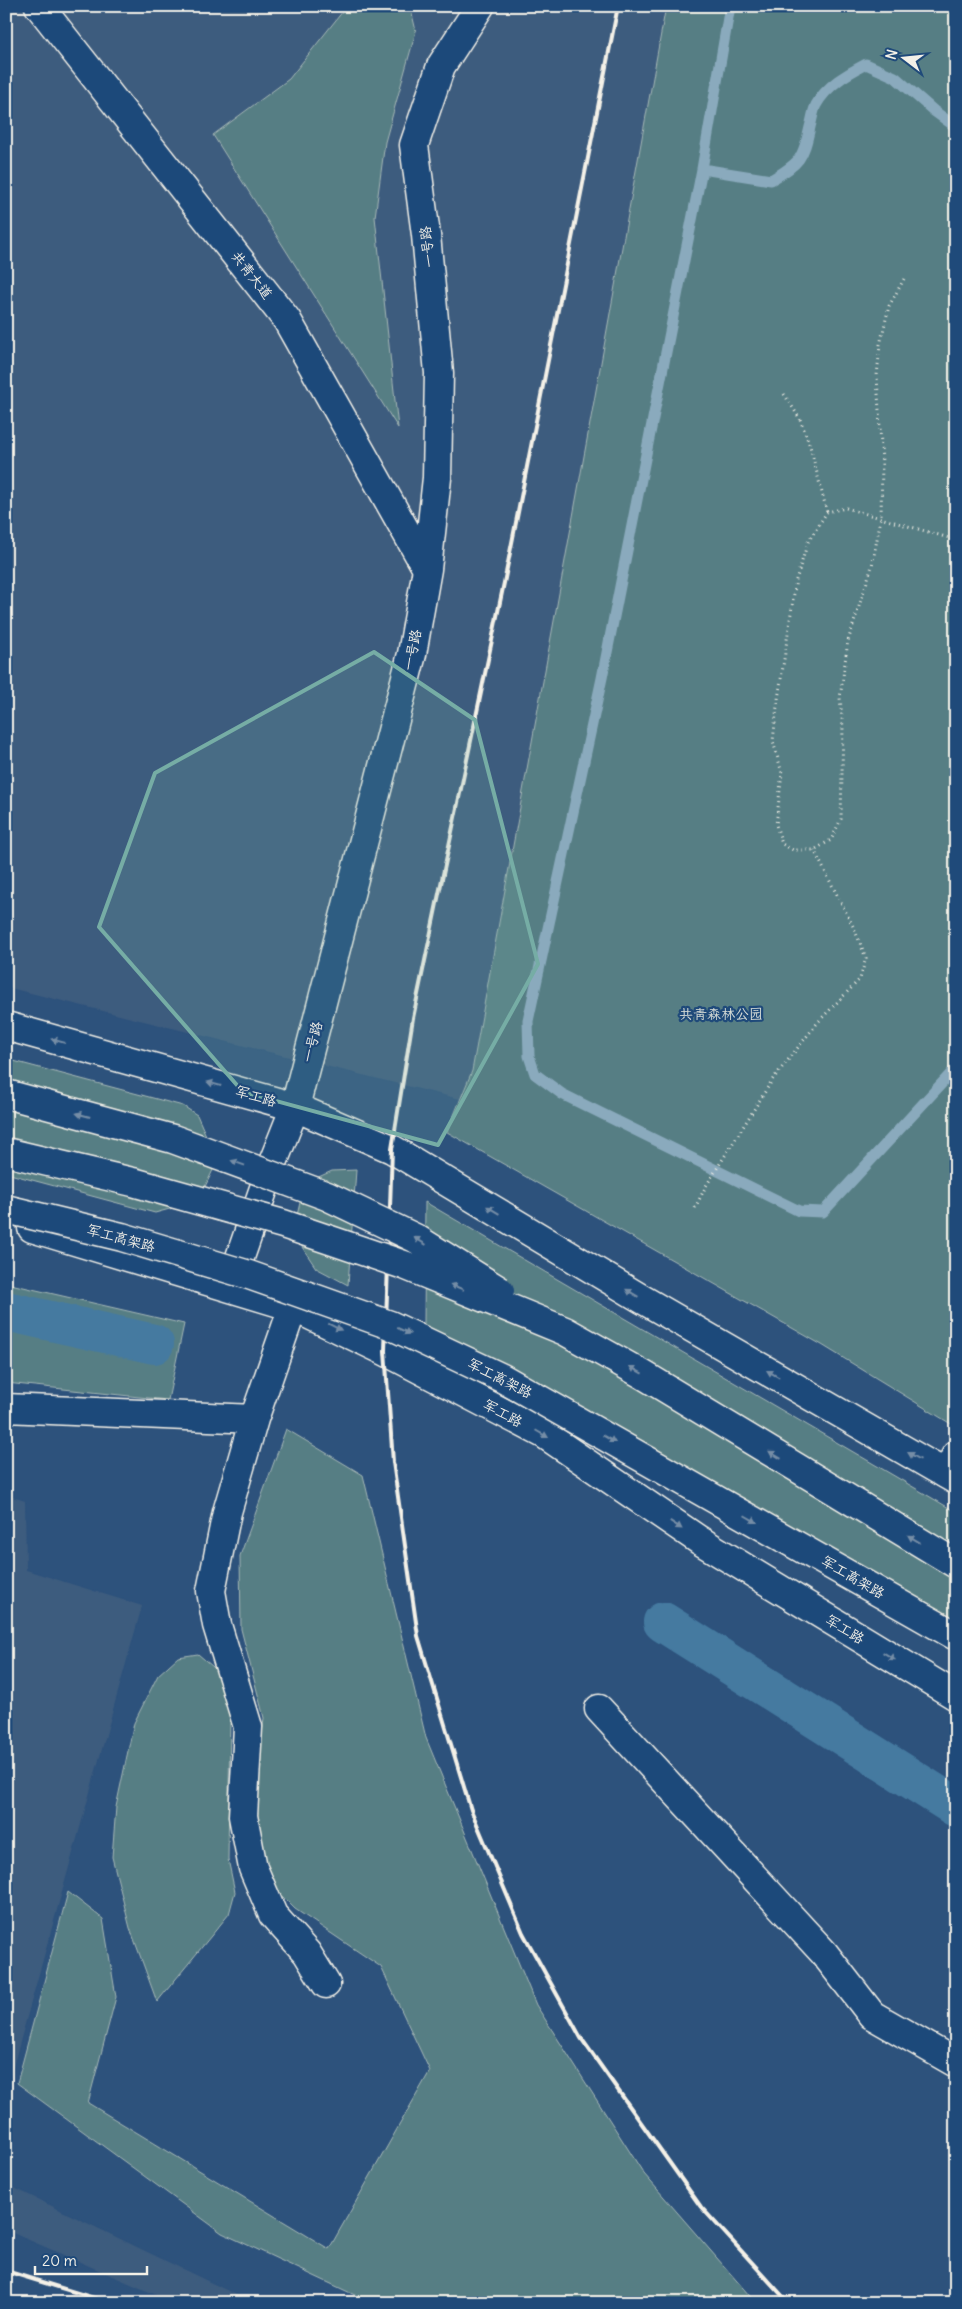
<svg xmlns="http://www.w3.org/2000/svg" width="962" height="2309" font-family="Delius,'LXGW WenKai TC',sans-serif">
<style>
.built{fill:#3e5c7e}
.green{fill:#577e84;stroke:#a6b8b6}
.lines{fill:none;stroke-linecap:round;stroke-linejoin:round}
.stream{stroke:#8aaabd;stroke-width:11}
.canal{stroke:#447aa0;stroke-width:40}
.minor-casing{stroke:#f4f1e8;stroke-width:31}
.major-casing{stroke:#f4f1e8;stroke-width:31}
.path{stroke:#f4f1e8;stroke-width:3;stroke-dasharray:1 4;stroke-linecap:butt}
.minor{stroke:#1f4a7a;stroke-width:28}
.major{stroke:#1f4a7a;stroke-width:28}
.rail{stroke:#f4f1e8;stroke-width:4}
.highway-bridge-casing{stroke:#f4f1e8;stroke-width:31;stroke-linecap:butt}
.highway-bridge{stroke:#1f4a7a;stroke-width:28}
.oneway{fill:#748da6}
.marked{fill:#76ada5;fill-opacity:0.2;stroke:#76ada5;stroke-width:4;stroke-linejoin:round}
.labels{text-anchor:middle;stroke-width:4.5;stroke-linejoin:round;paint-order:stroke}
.street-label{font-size:14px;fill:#f4f1e8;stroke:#1f4a7a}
.park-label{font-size:14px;fill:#dce0d9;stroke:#1f4a7a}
</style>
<rect width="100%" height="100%" fill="#2d527c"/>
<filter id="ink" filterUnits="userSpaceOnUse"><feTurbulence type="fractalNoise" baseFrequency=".02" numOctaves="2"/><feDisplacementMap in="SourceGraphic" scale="10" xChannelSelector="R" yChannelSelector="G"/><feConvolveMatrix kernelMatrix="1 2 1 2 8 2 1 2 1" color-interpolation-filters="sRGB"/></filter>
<g filter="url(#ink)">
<path class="built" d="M6,6h660l-194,1065 -12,28 -454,-112z
M6,1495l19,6 1,69 116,36 -133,475 -3,-2z
M6,2184l245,118 -76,1 -169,-73z"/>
<path class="green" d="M347,6h63l6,25 -31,111 -10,75 23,211 -185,-293 76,-56z
M666,6h290v1421l-134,-82 -375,-213 25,-61z
M6,1059l177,47 14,9 11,25 5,30 -11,23 -25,14 -22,6 -149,-40z
M356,1170l-8,115 -32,-17 -16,-24 -4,-24 5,-22 13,-19 18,-8z
M425,1202l531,310v121l-122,-73 -410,-235z
M6,1283l178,41 -16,76 -162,-17z
M286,1429l77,46 63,263 110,267 108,169 112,129h-384l-150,-70 -205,-150 51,-191 35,27 13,78 -28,106 241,146 101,-178 -49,-104 -86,-58 -24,-24 -17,-44 1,-57 9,-66 -23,-89 -1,-73z
M198,1654l22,19 10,45 -2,141 7,33 -6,22 -72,88 -27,-74 -18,-71 4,-50 18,-84 24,-48 20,-18z"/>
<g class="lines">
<path class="stream" d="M956,127l-22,-16 -39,-34 -29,-13c-19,10 -39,21 -50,41 -3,6 -4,15 -6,22 -7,32 -10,36 -39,53l-69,-11 -100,509 -74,343 1,35 6,18 27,20 237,117 24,1 133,-144
M702,169l28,-163"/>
<path class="canal" d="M6,1311l148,33
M663,1622l293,185"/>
<defs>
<path id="minor" d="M39,6l248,314 140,249
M230,1286l42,-121 23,-58 117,-453 15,-85 10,-91 2,-105 -13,-138 -12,-90 27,-79 39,-60
M293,1307l-39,112 -27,93 -16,79 6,34 31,102 -5,89 10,52 20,47 34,38 19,31
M6,1408l248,11
M946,1474l10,-19
M599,1709l225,244 48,62 84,48"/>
<path id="major" d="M6,1026l289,81 97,42 250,150 314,181
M32,1228l261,79 92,44 159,83 155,106 257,156"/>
</defs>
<use href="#minor" class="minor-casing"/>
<use href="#major" class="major-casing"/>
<path class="path" d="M904,279l-15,27 -9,39 -3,31 5,86 -1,56 -9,48 -24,75 -8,57 3,29 -2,92 -10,21 -17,10h-21l-11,-6 -6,-19 6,-52 -9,-32 4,-35 19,-126 12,-38 19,-30 19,-4 110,32
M784,394l16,25 10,27 17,66
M695,1208l11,-22 67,-107 46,-58 41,-42 6,-21 -12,-30 -40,-78"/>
<use href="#minor" class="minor"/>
<use href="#major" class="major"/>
<path class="rail" d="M618,6l-113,572 -92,440 -21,131 -7,202 8,111 25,174 53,174 52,123 58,105 120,169 88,96
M6,2271l104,32
M6,2301l6,2"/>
<defs>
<path id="highway-bridge" d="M6,1094l167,45 154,57 88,42 85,53
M6,1152l127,30 150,42 121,41 161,66 77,43 314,190
M6,1209l116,28 127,38 141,50 112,53 454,258"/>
</defs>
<use href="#highway-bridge" class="highway-bridge-casing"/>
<use href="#highway-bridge" class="highway-bridge"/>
</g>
<defs><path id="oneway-solid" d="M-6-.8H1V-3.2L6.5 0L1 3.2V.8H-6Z" transform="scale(1.25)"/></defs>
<g class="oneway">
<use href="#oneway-solid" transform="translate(58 1041) rotate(-164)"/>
<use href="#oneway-solid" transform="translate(214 1084) rotate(-164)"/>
<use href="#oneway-solid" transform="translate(83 1115) rotate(-165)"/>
<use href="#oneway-solid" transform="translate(238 1163) rotate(-160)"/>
<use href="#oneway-solid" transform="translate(493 1210) rotate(-149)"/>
<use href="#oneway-solid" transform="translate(420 1241) rotate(-149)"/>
<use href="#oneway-solid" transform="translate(457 1287) rotate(-158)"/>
<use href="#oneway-solid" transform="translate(632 1293) rotate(-149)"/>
<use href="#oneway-solid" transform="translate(335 1327) rotate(26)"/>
<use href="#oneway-solid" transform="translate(404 1331) rotate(25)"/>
<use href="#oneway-solid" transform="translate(636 1370) rotate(-151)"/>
<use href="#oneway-solid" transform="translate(773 1374) rotate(-150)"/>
<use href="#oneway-solid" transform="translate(542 1434) rotate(30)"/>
<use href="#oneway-solid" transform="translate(609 1439) rotate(30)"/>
<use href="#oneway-solid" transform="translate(775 1455) rotate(-149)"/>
<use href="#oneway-solid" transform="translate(914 1456) rotate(-150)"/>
<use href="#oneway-solid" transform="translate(751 1519) rotate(30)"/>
<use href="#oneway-solid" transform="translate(676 1525) rotate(34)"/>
<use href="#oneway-solid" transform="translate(914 1539) rotate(-149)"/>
<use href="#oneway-solid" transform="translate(889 1656) rotate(31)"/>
</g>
</g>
<path class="marked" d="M374,652l101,68 63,244 -100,181 -195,-53 -144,-165 56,-154z"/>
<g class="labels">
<g class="street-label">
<text transform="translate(427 247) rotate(-96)" y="5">一号路</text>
<text transform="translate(252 275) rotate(52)" y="5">共青大道</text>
<text transform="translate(412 650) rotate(-78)" y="5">一号路</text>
<text transform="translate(312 1042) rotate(-75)" y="5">一号路</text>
<text transform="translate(256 1096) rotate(16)" y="5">军工路</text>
<text transform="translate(121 1238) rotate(15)" y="5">军工高架路</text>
<text transform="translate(500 1378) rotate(27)" y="5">军工高架路</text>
<text transform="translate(503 1413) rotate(28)" y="5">军工路</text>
<text transform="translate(853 1577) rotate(30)" y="5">军工高架路</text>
<text transform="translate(845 1629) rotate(31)" y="5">军工路</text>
</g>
<g class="park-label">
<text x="721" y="1019">共青森林公园</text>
</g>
</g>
<rect width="962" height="2309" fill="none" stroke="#1f4a7a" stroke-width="25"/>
<rect x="12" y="12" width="937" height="2284" fill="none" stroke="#f4f1e8" stroke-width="2" filter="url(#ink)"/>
<g transform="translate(904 58) rotate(286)" stroke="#1f4a7a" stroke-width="4" paint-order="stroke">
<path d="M0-4L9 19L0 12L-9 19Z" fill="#f4f1e8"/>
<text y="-8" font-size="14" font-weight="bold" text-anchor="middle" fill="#f4f1e8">N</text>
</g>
<path d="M35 2266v8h112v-8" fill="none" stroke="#f4f1e8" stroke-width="2.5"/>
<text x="42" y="2266" font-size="15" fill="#f4f1e8" stroke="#1f4a7a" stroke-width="4" paint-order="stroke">20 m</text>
</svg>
